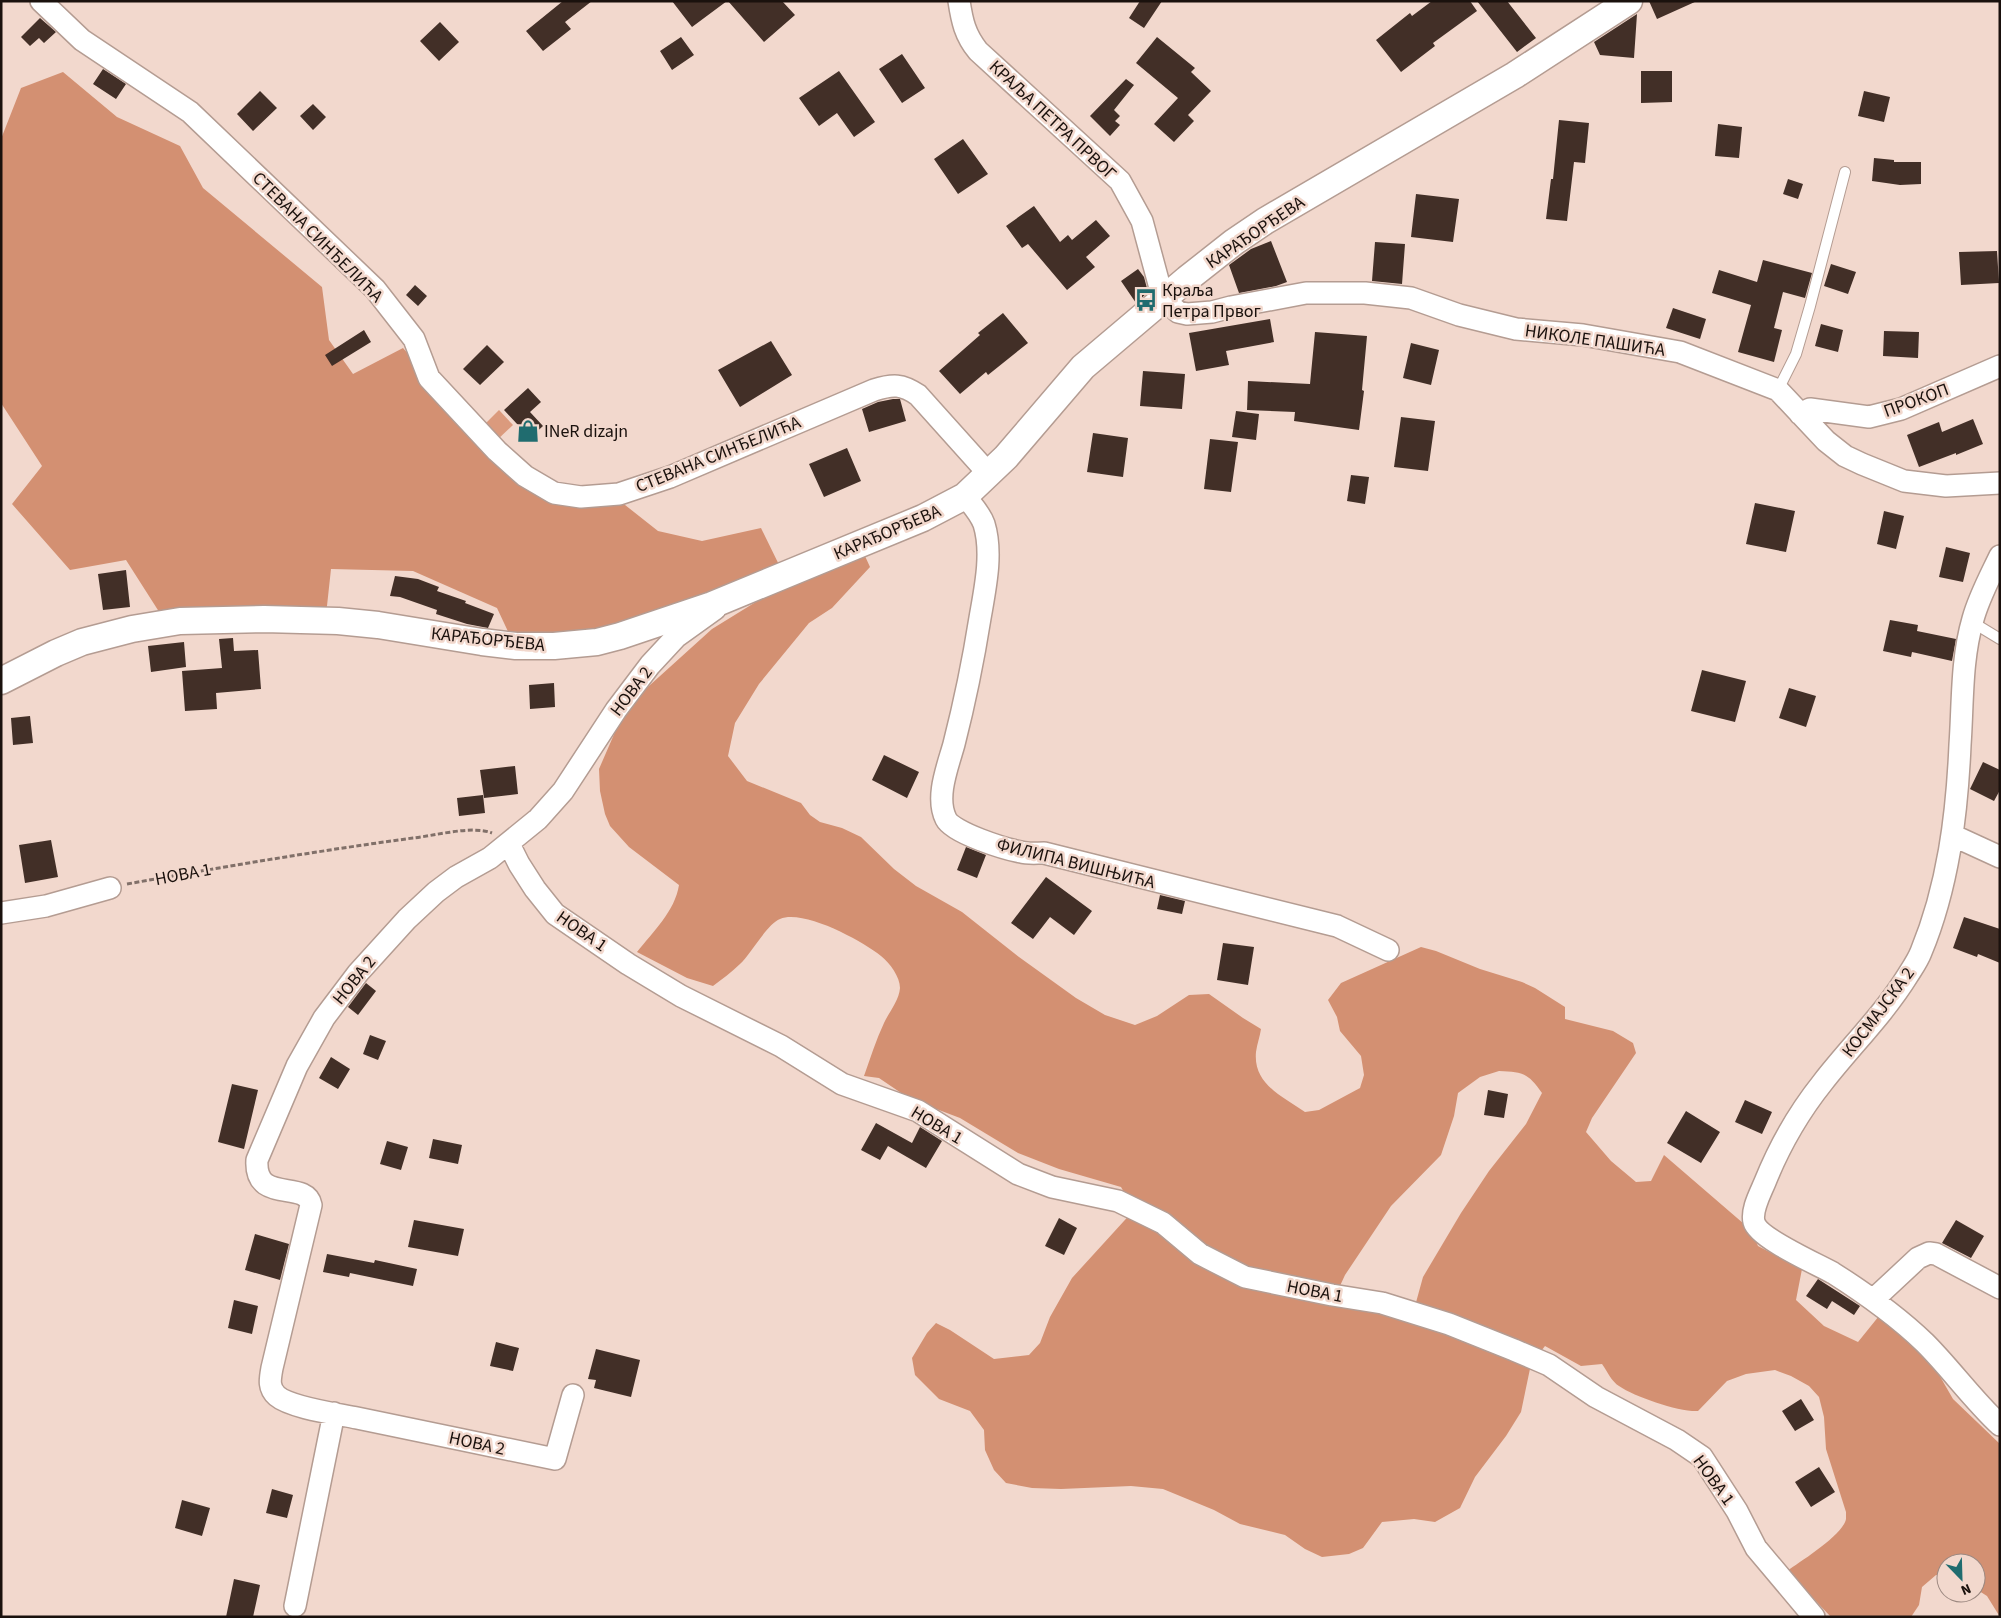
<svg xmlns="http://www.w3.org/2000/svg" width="2001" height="1618" font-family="'Source Sans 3',sans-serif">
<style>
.green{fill:#db9a7d}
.forest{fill:#d39072;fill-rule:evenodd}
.building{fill:#422f27}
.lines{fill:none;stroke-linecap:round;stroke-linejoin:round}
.service-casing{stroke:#b49c92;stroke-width:12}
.minor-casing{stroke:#b49c92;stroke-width:24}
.tertiary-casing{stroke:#b49c92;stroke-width:29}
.path{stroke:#817069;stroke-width:3;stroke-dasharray:5 2.5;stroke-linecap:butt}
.service{stroke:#fff;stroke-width:10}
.minor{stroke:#fff;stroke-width:21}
.tertiary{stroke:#fff;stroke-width:26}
.labels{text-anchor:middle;stroke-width:5;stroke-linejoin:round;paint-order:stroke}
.street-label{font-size:18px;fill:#1a110d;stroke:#f2d8cd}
.poi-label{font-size:18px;fill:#1a110d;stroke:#f2d8cd;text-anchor:start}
</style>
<rect width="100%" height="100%" fill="#f2d8cd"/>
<path class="green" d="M499,410l14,15 -17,16 -14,-14z"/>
<path class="forest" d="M63,72l54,45 63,29 23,42 119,99 7,53 24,34 50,-26 119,136 98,17 38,30 44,10 59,-13 23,47 -150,56 -123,7 -14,-30 -84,-37 -82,-2 -5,46 -163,3 -37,-58 -56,10 -58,-66 30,-38 -41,-63v-264l20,-51z
M865,556l5,11 -38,41 -23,15 -50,61 -24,39 -7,33 19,25 54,22 9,12 10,7 22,6 19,9 33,32 22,17 46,26 57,45 57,41 29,17 30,10 22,-9 32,-21 20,-1 34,24 18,11c-1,7 -4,15 -5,23 -3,32 26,44 49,60l14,-2 41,-22 4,-13 -3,-19 -21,-25 -3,-14 -9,-17 13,-17 80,-36 15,4 44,18 42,13 13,6 30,19v12l48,12 20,12 3,10 -44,65 -6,14 25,29 25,21 15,-1 13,-26 87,75 7,16 44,23 -6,31 28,26 34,16 21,-26 51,43 23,40 47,45v173l-13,-21 -11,-7v-26h-30v13l-10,-1 -14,12 -3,18 -8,12h-80l-44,-46c14,-10 56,-36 59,-52 0,-2 0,-5 0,-7l-20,-63 -2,-32 -5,-20 -10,-11 -18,-10 -16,-6 -29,4 -19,7 -29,30c-19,1 -63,-14 -79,-25 -7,-4 -12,-15 -17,-22l-21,2 -36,-20 -14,18 -10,48 -15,24 -31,41 -15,31 -25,14 -21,-3 -32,3 -19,26 -14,6 -27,3 -17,-8 -20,-14 -45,-11 -26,-14 -51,-21 -32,-3 -70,3 -29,-1 -26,-5 -12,-13 -9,-20 -1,-20 -14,-19 -31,-12 -24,-24 -3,-17 15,-25 9,-10 14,7 44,29 35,-4 11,-12 10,-26 22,-39 62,-68 -13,-23 -62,-18 -41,-16 -58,-35 -50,-19 -31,-21 -15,-2c6,-17 12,-36 20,-53 5,-11 15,-22 16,-35 0,-11 -10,-25 -19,-32 -19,-15 -77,-47 -101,-37 -13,5 -29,35 -40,45 -8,8 -18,15 -27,22l-26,-8 -50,-26c16,-20 38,-41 42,-67l-50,-38 -19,-21 -5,-12 -5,-23 -1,-22 23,-53 17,-21 73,-66 47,-29zM1499,1071c24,1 29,2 43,22l-16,31 -37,47 -28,42 -38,64 -8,29 -76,-18 6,-13 46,-69 50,-51 13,-39 4,-23 22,-16z"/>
<path class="building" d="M563,1h29l-27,21 6,7 -28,22 -17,-20z
M672,1h55l-35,26z
M728,1h54l13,14 -31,27z
M1140,1h22l-18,27 -15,-10z
M1432,1h38l7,10 -44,32 2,3 -34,26 -25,-32 34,-27 2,3z
M1477,1h30l29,37 -19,14z
M1649,1h48l-40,18z
M1637,14l-3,44 -34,-3 -6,-13z
M40,18l16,14 -12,11 -5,-5 -9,8 -9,-9z
M440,22l19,20 -20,19 -19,-20z
M681,37l13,18 -22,15 -12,-19z
M1157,37l38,31 -4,4 20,19 -23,24 6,6 -20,21 -20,-18 24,-26 -42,-35z
M902,54l23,34 -23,15 -23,-34z
M103,69l23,15 -10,15 -23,-15z
M839,71l36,51 -21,15 -17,-24 -18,13 -20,-28z
M1641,71h31v31l-31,1z
M1126,79l8,6 -20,25 6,6 -5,5 5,4 -10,11 -20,-20z
M260,91l17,17 -24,23 -16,-17z
M1864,91l26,6 -6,25 -26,-6z
M313,104l13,13 -13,13 -13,-14z
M1559,120l30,3 -4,40 -11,-1 -7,59 -21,-2 5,-40h2z
M1718,124l24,3 -3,31 -24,-2z
M963,139l25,35 -30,20 -24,-35z
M1874,158l20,2v2h27v22l-21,1 -28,-4z
M1788,179l15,5 -5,15 -15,-5z
M1416,194l43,5 -6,43 -42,-5z
M1034,206l26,36 8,-7 4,5 24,-20 14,16 -24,21 9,10 -28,23 -39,-46 -6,4 -16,-22z
M1271,241l16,41 -11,4 -37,7 -10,-28 22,-16z
M1375,242l30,2 -3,40 -30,-3z
M1997,251l2,32 -38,2 -2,-33z
M1763,260l49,13 -7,25 -22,-6 -9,36 8,2 -8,32 -36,-10 13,-47 -39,-12 7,-23 38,12z
M1831,264l25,8 -8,22 -24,-8z
M1138,269l6,8 4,15 -12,11 -15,-22z
M415,285l12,11 -9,10 -12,-11z
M1673,308l33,11 -6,20 -34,-11z
M1003,313l25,30 -40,32 -2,-3 -26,22 -21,-23 41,-36 -2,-2z
M1270,319l4,23 -48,9 3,14 -33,6 -7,-38z
M1821,324l22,6 -5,22 -23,-6z
M364,330l7,12 -39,24 -7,-11z
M1884,331l35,1 -1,26 -35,-2z
M1315,332l52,4 -5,54 2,1 -5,39 -65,-9 1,-9 -48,-2 1,-29 62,3z
M771,341l21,34 -52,32 -22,-37z
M1411,343l28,7 -8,35 -28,-7z
M487,345l17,17 -24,23 -17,-16z
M1143,371l42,3 -3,35 -42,-3z
M528,388l13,14 -11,10 13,14 -13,12 -26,-28z
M893,399h7l6,22 -37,11 -7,-23 16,-7z
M1236,411l23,3 -3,26 -24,-3z
M1401,417l34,4 -7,50 -34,-4z
M1973,419l10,25 -27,11v-2l-37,14 -12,-32 32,-13 3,10z
M1093,433l35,5 -5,39 -36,-5z
M1210,439l28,3 -7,50 -27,-3z
M847,448l14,33 -37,16 -15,-33z
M1351,475l18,2 -4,27 -18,-3z
M1755,503l40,8 -9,41 -40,-8z
M1884,511l20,5 -8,33 -19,-5z
M1946,547l24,6 -7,29 -24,-5z
M126,570l4,37 -27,3 -5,-36z
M395,576l23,3 21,8 -2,4 29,10 -1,2 29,11 -6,14 -21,-4 -31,-10 1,-4 -37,-13 -10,-1z
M1890,620l28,5 -1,6 39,8 -4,22 -40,-9 -1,5 -28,-6z
M233,638l1,13 24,-1 3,39 -45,4 1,16 -32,2 -3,-40 40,-3 -3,-29z
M184,642l2,25 -35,5 -3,-26z
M1702,670l44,11 -11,41 -44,-11z
M554,683l1,24 -25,2 -1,-24z
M1789,688l27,8 -10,31 -27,-9z
M30,716l3,27 -20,2 -2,-27z
M884,755l35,17 -12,26 -35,-18z
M1983,762l17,8v20l-6,11 -24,-12z
M515,766l3,28 -34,4 -4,-28z
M483,795l2,18 -26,3 -2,-18z
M51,840l7,37 -33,6 -6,-38z
M966,847l20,8 -9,23 -20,-8z
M1046,877l46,34 -18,24 -24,-18 -17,22 -22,-16z
M1160,895l25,6 -3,13 -25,-5z
M1964,917l36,12v34l-22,-9 -1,3 -24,-9z
M1223,943l31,4 -6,38 -31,-5z
M366,983l10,8 -18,24 -10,-8z
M370,1035l16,6 -8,19 -15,-6z
M331,1057l19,12 -12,20 -19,-11z
M232,1084l26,6 -14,59 -26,-7z
M1488,1090l20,4 -4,24 -20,-3z
M1745,1100l27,12 -10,22 -27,-12z
M1686,1111l34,21 -19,31 -34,-20z
M876,1123l36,20 8,-16 22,14 -16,27 -38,-22 -8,14 -19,-10z
M433,1139l29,6 -4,19 -29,-6z
M387,1141l21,6 -7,23 -21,-6z
M1059,1218l18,10 -13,27 -19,-9z
M414,1220l50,9 -6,27 -50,-9z
M1956,1220l28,16 -13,22 -29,-15z
M255,1234l34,10 -9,36 -35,-10z
M327,1254l47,9 1,-3 42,9 -4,17 -63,-13 -1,4 -26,-5z
M1818,1279l42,27 -6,9 -22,-14 -5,8 -21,-13z
M234,1300l24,6 -6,28 -24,-6z
M496,1342l23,6 -6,23 -23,-5z
M596,1349l44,11 -9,37 -37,-9 2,-8 -8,-1z
M1801,1399l13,21 -19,11 -13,-20z
M1819,1467l16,25 -24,15 -16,-25z
M272,1489l21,6 -6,23 -21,-5z
M182,1500l28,8 -8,28 -27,-8z
M234,1579l26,6 -7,32h-27z"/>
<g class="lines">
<defs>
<path id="service" d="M1778,390l18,-36 14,-48 35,-134
M1972,622l28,17"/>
<path id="minor" d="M41,1l41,39 108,72 185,177 39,50 15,39 68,73 28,25 29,17 27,4 38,-3 51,-17 204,-87c19,-6 28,-6 44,5l70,78
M959,1c3,20 6,34 19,50l142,130 22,40 21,78 15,13 9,2 25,-2 19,-5 75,-14h59l46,5 48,17 57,14 67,6 97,17 98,38 48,51 19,15 17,8 42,17 42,5 54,-3
M1800,414l10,-5 59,8 32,-8 99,-43
M965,496c7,9 15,17 19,28 9,29 1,65 -4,94 -7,44 -15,83 -26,126 -6,22 -19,53 -8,75 7,14 59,30 75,33 7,2 15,1 23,1l293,73 51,24
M2000,556c-10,21 -21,41 -27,63 -12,41 -10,84 -13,126 -3,70 -12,142 -39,207 -3,8 -8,15 -13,23 -24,39 -57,71 -85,107 -24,30 -44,65 -58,100 -5,12 -14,28 -11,40 4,16 63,42 79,51 33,21 64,43 92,70 26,26 48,57 75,82
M1952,835l48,22
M509,844l10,20 16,25 20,25 73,50 53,32 100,50 61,38 76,27 100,63 34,13 66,14 45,22 37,31 45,23 87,18 50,8 67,21 65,26 35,15 47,32 81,43 25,17 35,54 19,37 58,69
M1,913l45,-7 64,-18
M1874,1299l44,-41 11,-5 7,1 64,34
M573,1395l-18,64c-66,-14 -132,-27 -198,-41 -19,-4 -66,-10 -80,-22 -9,-8 -7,-17 -5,-28l39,-163c-5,-26 -57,0 -54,-45l40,-94 27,-48 34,-45 49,-54 29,-27 20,-15 34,-19 48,-39 25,-28 53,-81 34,-45 26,-28 39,-28
M295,1606l39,-193"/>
<path id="tertiary" d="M1,681l55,-28 26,-11 50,-13 48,-8 84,-2 74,2 40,4 104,17 34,4h38l43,-4 23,-6 92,-31 211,-87 42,-22 41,-39 77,-90 104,-88 47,-37 31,-21 250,-146 114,-74"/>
</defs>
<use href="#service" class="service-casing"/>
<use href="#minor" class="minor-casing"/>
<use href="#tertiary" class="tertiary-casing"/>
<path class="path" d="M127,884c95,-17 190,-33 286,-46 21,-2 59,-13 79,-5"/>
<use href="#service" class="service"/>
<use href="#minor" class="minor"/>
<use href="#tertiary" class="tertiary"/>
</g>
<defs>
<symbol id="bus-bare" viewBox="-9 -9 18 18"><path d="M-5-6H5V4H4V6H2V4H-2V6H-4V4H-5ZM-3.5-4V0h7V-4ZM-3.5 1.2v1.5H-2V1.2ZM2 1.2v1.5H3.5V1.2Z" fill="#206c6f" stroke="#f2d8cd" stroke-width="2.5" paint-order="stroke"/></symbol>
<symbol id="shop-bare" viewBox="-9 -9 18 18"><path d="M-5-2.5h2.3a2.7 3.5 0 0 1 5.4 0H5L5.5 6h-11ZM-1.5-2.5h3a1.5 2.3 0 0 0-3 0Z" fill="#206c6f" stroke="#f2d8cd" stroke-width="2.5" paint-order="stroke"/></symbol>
</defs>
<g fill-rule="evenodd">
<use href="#bus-bare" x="1130" y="284" width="32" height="32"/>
<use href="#shop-bare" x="512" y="415" width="32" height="32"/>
</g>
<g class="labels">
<g class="street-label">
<text transform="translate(1053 120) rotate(43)" y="6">КРАЉА ПЕТРА ПРВОГ</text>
<text transform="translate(1255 232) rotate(-34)" y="6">КАРАЂОРЂЕВА</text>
<text transform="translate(318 237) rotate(45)" y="6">СТЕВАНА СИНЂЕЛИЋА</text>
<text transform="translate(1595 340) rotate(8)" y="6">НИКОЛЕ ПАШИЋА</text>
<text transform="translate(1916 400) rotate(-20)" y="6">ПРОКОП</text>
<text transform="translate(718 454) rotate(-22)" y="6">СТЕВАНА СИНЂЕЛИЋА</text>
<text transform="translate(887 532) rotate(-23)" y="6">КАРАЂОРЂЕВА</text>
<text transform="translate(488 639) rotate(6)" y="6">КАРАЂОРЂЕВА</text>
<text transform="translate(631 691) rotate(-53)" y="6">НОВА 2</text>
<text transform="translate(1076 863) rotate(14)" y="6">ФИЛИПА ВИШЊИЋА</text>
<text transform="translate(183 874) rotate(-11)" y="6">НОВА 1</text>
<text transform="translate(582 931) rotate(35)" y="6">НОВА 1</text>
<text transform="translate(354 980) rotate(-51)" y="6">НОВА 2</text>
<text transform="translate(1878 1012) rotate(-53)" y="6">КОСМАЈСКА 2</text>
<text transform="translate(937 1125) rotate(31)" y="6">НОВА 1</text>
<text transform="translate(1315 1291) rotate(11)" y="6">НОВА 1</text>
<text transform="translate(477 1443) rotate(12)" y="6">НОВА 2</text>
<text transform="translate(1714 1480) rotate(54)" y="6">НОВА 1</text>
</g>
<g class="poi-label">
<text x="1162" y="296">Краља<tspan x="1162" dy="21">Петра Првог</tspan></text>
<text x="544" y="437">INeR dizajn</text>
</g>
</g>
<rect width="2001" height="1618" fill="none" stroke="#1a110d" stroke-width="5"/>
<g transform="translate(1961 1578) rotate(157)"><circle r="24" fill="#f2d8cd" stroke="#9c8880"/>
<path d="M0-4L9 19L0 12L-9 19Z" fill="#206c6f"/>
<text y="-8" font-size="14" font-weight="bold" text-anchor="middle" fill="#1a110d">N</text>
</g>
</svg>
